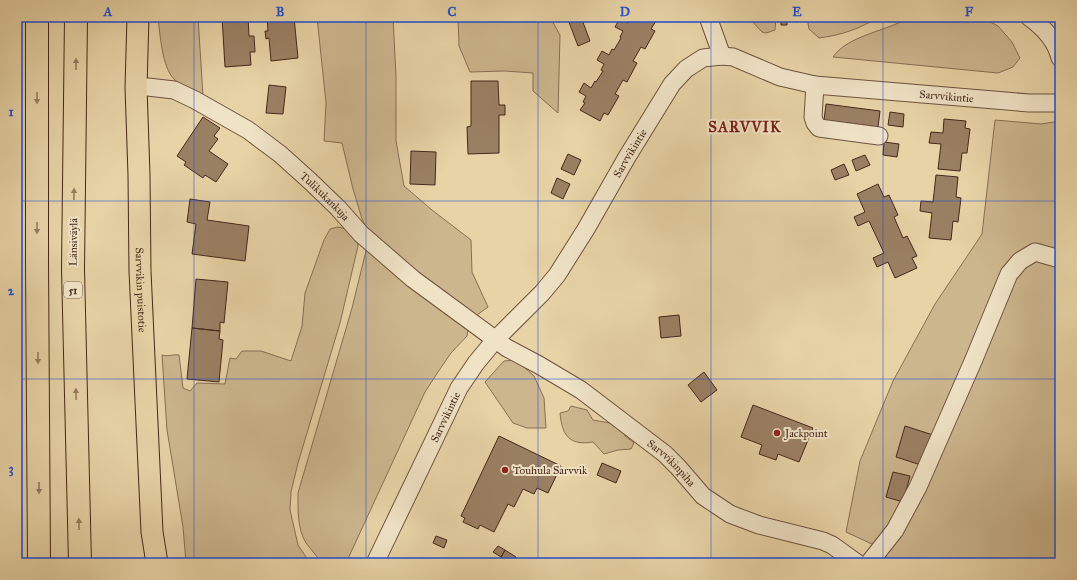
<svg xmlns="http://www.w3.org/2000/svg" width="1077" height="580" font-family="'IM FELL Great Primer',serif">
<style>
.green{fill:#ccb68e;stroke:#8a6e54}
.building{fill:#9a8063;stroke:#47271b}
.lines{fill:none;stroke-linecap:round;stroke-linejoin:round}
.minor-casing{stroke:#6f523e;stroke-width:19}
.major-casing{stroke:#47271b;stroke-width:23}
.highway-casing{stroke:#47271b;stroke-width:24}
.minor{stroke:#efe2c5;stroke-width:17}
.major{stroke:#e7d3a6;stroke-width:21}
.highway{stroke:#e7d3a6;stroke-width:22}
.oneway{fill:#977d60}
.grid{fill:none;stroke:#1d4ed8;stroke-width:1;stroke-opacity:0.55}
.poi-dot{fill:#8f2418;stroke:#efe2c5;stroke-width:1.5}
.labels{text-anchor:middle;stroke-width:4;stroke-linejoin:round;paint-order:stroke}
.shield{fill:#efe2c5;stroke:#795f4e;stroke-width:1}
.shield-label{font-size:10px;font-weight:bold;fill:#47271b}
.street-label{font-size:11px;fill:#47271b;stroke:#efe2c5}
.poi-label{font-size:11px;fill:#47271b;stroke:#efe2c5;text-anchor:start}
.district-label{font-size:15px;font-weight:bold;letter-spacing:1px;fill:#7a1f14;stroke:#efe2c5}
.neatline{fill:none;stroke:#1d4ed8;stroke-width:1.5}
.grid-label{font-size:13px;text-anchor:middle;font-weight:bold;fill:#1d4ed8}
</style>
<rect width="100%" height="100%" fill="#e7d3a6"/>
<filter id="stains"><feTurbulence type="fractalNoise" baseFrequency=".005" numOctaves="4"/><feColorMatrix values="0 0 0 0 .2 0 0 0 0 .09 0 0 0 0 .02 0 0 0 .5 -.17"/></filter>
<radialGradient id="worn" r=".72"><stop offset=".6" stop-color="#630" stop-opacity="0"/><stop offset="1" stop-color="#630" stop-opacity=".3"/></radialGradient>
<path class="green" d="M158,17h40l5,79c-10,-4 -21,-9 -29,-17 -12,-12 -14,-45 -16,-62z
M317,17h76l3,59v65l8,45 28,24 39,30 1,32 16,35 -11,8 -16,-5 -82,-65 -12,-16 -5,-10 -9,-30 -11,-46 -18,-2 2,-38z
M458,17h92l10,18 -2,78 -25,-22v-18l-28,-2 -35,1 -11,-26z
M748,17h28l-1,13 -9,3 -4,-1z
M807,17h72c-20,12 -37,18 -60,21l-10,-9z
M910,17h71l17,9 14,16 8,16 -7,9 -15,6 -165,-16c15,-22 55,-26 77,-40z
M995,120l46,4 19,-3v442h-173l-2,-9 -11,-9 -28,-13 14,-71 33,-80 42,-77 47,-70z
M338,227c13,3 19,5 20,19l-18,77 -42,140 -7,29 -1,18 8,35 12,18h-124l-3,-36 -16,-97 -5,-75c7,2 11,-1 17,0l4,33 7,3 7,-8 28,1 5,-26 6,1 6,-8h19l30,10 11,-35 3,-33 19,-53 6,-11z
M371,249l97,80 -1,7 -16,17 -13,19 -13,20 -79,171h-24c-5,-7 -11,-13 -16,-20 -9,-15 -8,-34 -8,-50l54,-185 14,-57z
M516,360l18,16 10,22 2,30h-19l-14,-5 -28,-41 19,-21z
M571,406l16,4 6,10 28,5 4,11 9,7 -3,6 -13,1 -14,4 -11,-12c-24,4 -31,-7 -33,-29l8,-2z"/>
<path class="building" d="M222,17h26l1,19h5l1,16h-5l1,13 -26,2z
M267,17h27l4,41 -27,3 -2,-23 -3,1 -1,-8h3z
M567,17h14l9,24 -12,5z
M631,17h18l7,4 -5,8 4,2 -10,18 -4,-2 -8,14 4,2 -10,19 -4,-2 -8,14 4,2 -11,19 -4,-2 -4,8 -20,-11 5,-7 -2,-1 3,-6 -7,-4 5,-9 7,5 4,-7 1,1 7,-11 -2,-1 3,-6 -7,-4 5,-9 7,4 3,-6 2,1 7,-12 -1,-1 3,-6 -8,-4 5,-9 8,5z
M781,17h6v8h-6z
M471,81h27l1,24h6v10h-6v38l-31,1 -1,-27 4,-1z
M269,85l17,2 -3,27 -17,-1z
M826,104l54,7 -2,16 -54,-7z
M890,112l14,2 -1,13 -15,-2z
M203,117l17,11 -6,8 4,3 -9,12 19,13 -12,18 -11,-7 -2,3 -19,-13 2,-3 -9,-6z
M944,119l22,2 -1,7 5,1 -3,24h-5l-2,18 -22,-2 3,-25 -12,-1 2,-11 12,1z
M884,142l15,2 -2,13 -14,-2z
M411,151l25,1 -1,33 -25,-1z
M568,154l13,6 -7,15 -13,-6z
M865,155l5,10 -14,6 -4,-11z
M844,164l5,11 -14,5 -4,-10z
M936,175l22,2 -2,20 5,1 -3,24 -5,-1 -2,19 -22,-2 3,-25 -12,-2 1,-10 12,1z
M557,178l13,6 -7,15 -12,-6z
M878,184l6,13 5,-2 9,20 -4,2 9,21 4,-2 10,20 -5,2 5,10 -22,10 -7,-16 -11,5 -4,-9 11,-5 -15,-32 -11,5 -4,-9 11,-5 -8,-18z
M190,199l20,3 -3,18 42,6 -4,35 -53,-7 4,-30 -9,-2z
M196,279l32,3 -4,41 -4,-1v9l-28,-3z
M679,315l2,21 -20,2 -2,-21z
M192,328l28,3 -1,8 4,1 -4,42 -32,-3z
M704,372l13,18 -16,12 -13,-17z
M753,405l60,23 -14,34 -21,-8 -2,6 -17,-6 3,-9 -21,-8z
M905,426l28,9 -9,31 -28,-9z
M499,436l62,30 -13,27 -11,-5 -3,6 -11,-5 -9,18 -6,-3 -14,28 -14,-7 -2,4 -15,-7 2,-4 -4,-2z
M602,463l19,8 -5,12 -19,-8z
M893,472l17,4 -7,26 -17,-5z
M436,536l11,4 -3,8 -11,-5z
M498,546l7,4 -4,7 -8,-5z
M505,550l11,7 -4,6h-2l-9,-6z"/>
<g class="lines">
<defs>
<g id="minor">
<path d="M708,17l14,39"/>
<path d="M1029,17c14,10 27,23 31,41"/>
<path d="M815,85l-2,32 2,6 4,5 60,8"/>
<path id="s1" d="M136,87h12l26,3 21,10 53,30 32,24 30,27 28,27 23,26 52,45 94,69 32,17 42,25 84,64 13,13 25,29 27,18 29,11 64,16 9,4 25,18"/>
<path id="s2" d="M375,563l84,-175 17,-25 19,-23 47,-47 15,-18 29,-46 41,-72 45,-73 14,-15 17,-11 19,-2 11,1 47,20 35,8 214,18h31"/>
<path d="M869,563l26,-33 23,-43 56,-128 35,-85 11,-13 15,-9 25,7"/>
</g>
<g id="major">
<path id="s3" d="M138,17l-2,70 3,88 1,96 12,261 5,31"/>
</g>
<path id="highway" d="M37,17v246l2,300
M76,17l-3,252 7,294"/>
</defs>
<use href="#minor" class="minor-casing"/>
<use href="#major" class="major-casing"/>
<use href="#highway" class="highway-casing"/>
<use href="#minor" class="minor"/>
<use href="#major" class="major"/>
<use href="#highway" class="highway"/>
</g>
<defs><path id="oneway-solid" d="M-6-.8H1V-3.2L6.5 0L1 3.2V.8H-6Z"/></defs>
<g class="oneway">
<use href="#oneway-solid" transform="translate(76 64) rotate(-90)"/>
<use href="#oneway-solid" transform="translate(37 98) rotate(90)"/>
<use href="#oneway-solid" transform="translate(74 194) rotate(-89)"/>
<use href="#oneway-solid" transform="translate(37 228) rotate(90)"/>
<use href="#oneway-solid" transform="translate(38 358) rotate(90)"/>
<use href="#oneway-solid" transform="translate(76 394) rotate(-91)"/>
<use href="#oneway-solid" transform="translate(39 488) rotate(90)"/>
<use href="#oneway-solid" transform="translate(79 524) rotate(-91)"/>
</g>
<path class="grid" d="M194,17v546M366,17v546M538,17v546M711,17v546M883,17v546M17,201h1043M17,379h1043"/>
<g class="poi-dot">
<circle cx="777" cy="433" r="4"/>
<circle cx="505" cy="470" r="4"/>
</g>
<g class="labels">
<rect class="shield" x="64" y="282" width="18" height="16" rx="3"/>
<g class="shield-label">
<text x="73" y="294">51</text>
</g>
<g class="street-label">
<text dy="4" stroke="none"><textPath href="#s2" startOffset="857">Sarvvikintie</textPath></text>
<text dy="4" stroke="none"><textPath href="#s2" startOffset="486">Sarvvikintie</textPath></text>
<text dy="4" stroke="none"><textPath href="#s1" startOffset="224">Tulikukankuja</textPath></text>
<text transform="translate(73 242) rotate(-89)" y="4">Länsiväylä</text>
<text dy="4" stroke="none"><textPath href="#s3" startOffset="273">Sarvvikin puistotie</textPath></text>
<text dy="4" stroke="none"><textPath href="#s2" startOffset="162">Sarvvikintie</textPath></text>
<text dy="4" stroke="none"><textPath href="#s1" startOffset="663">Sarvvikinpiha</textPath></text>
</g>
<g class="poi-label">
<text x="785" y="437">Jackpoint</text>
<text x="513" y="474">Touhula Sarvvik</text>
</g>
<g class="district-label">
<text x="745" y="132">SARVVIK</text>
</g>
</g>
<rect width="1077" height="580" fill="none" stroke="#e7d3a6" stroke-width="44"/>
<rect x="22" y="22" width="1033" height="536" class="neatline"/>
<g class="grid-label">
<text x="108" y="16">A</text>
<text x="280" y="16">B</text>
<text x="452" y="16">C</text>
<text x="625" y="16">D</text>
<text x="797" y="16">E</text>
<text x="969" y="16">F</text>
<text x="11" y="116">1</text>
<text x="11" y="295">2</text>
<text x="11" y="473">3</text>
</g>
<rect width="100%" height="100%" filter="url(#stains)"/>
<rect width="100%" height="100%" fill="url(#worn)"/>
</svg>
